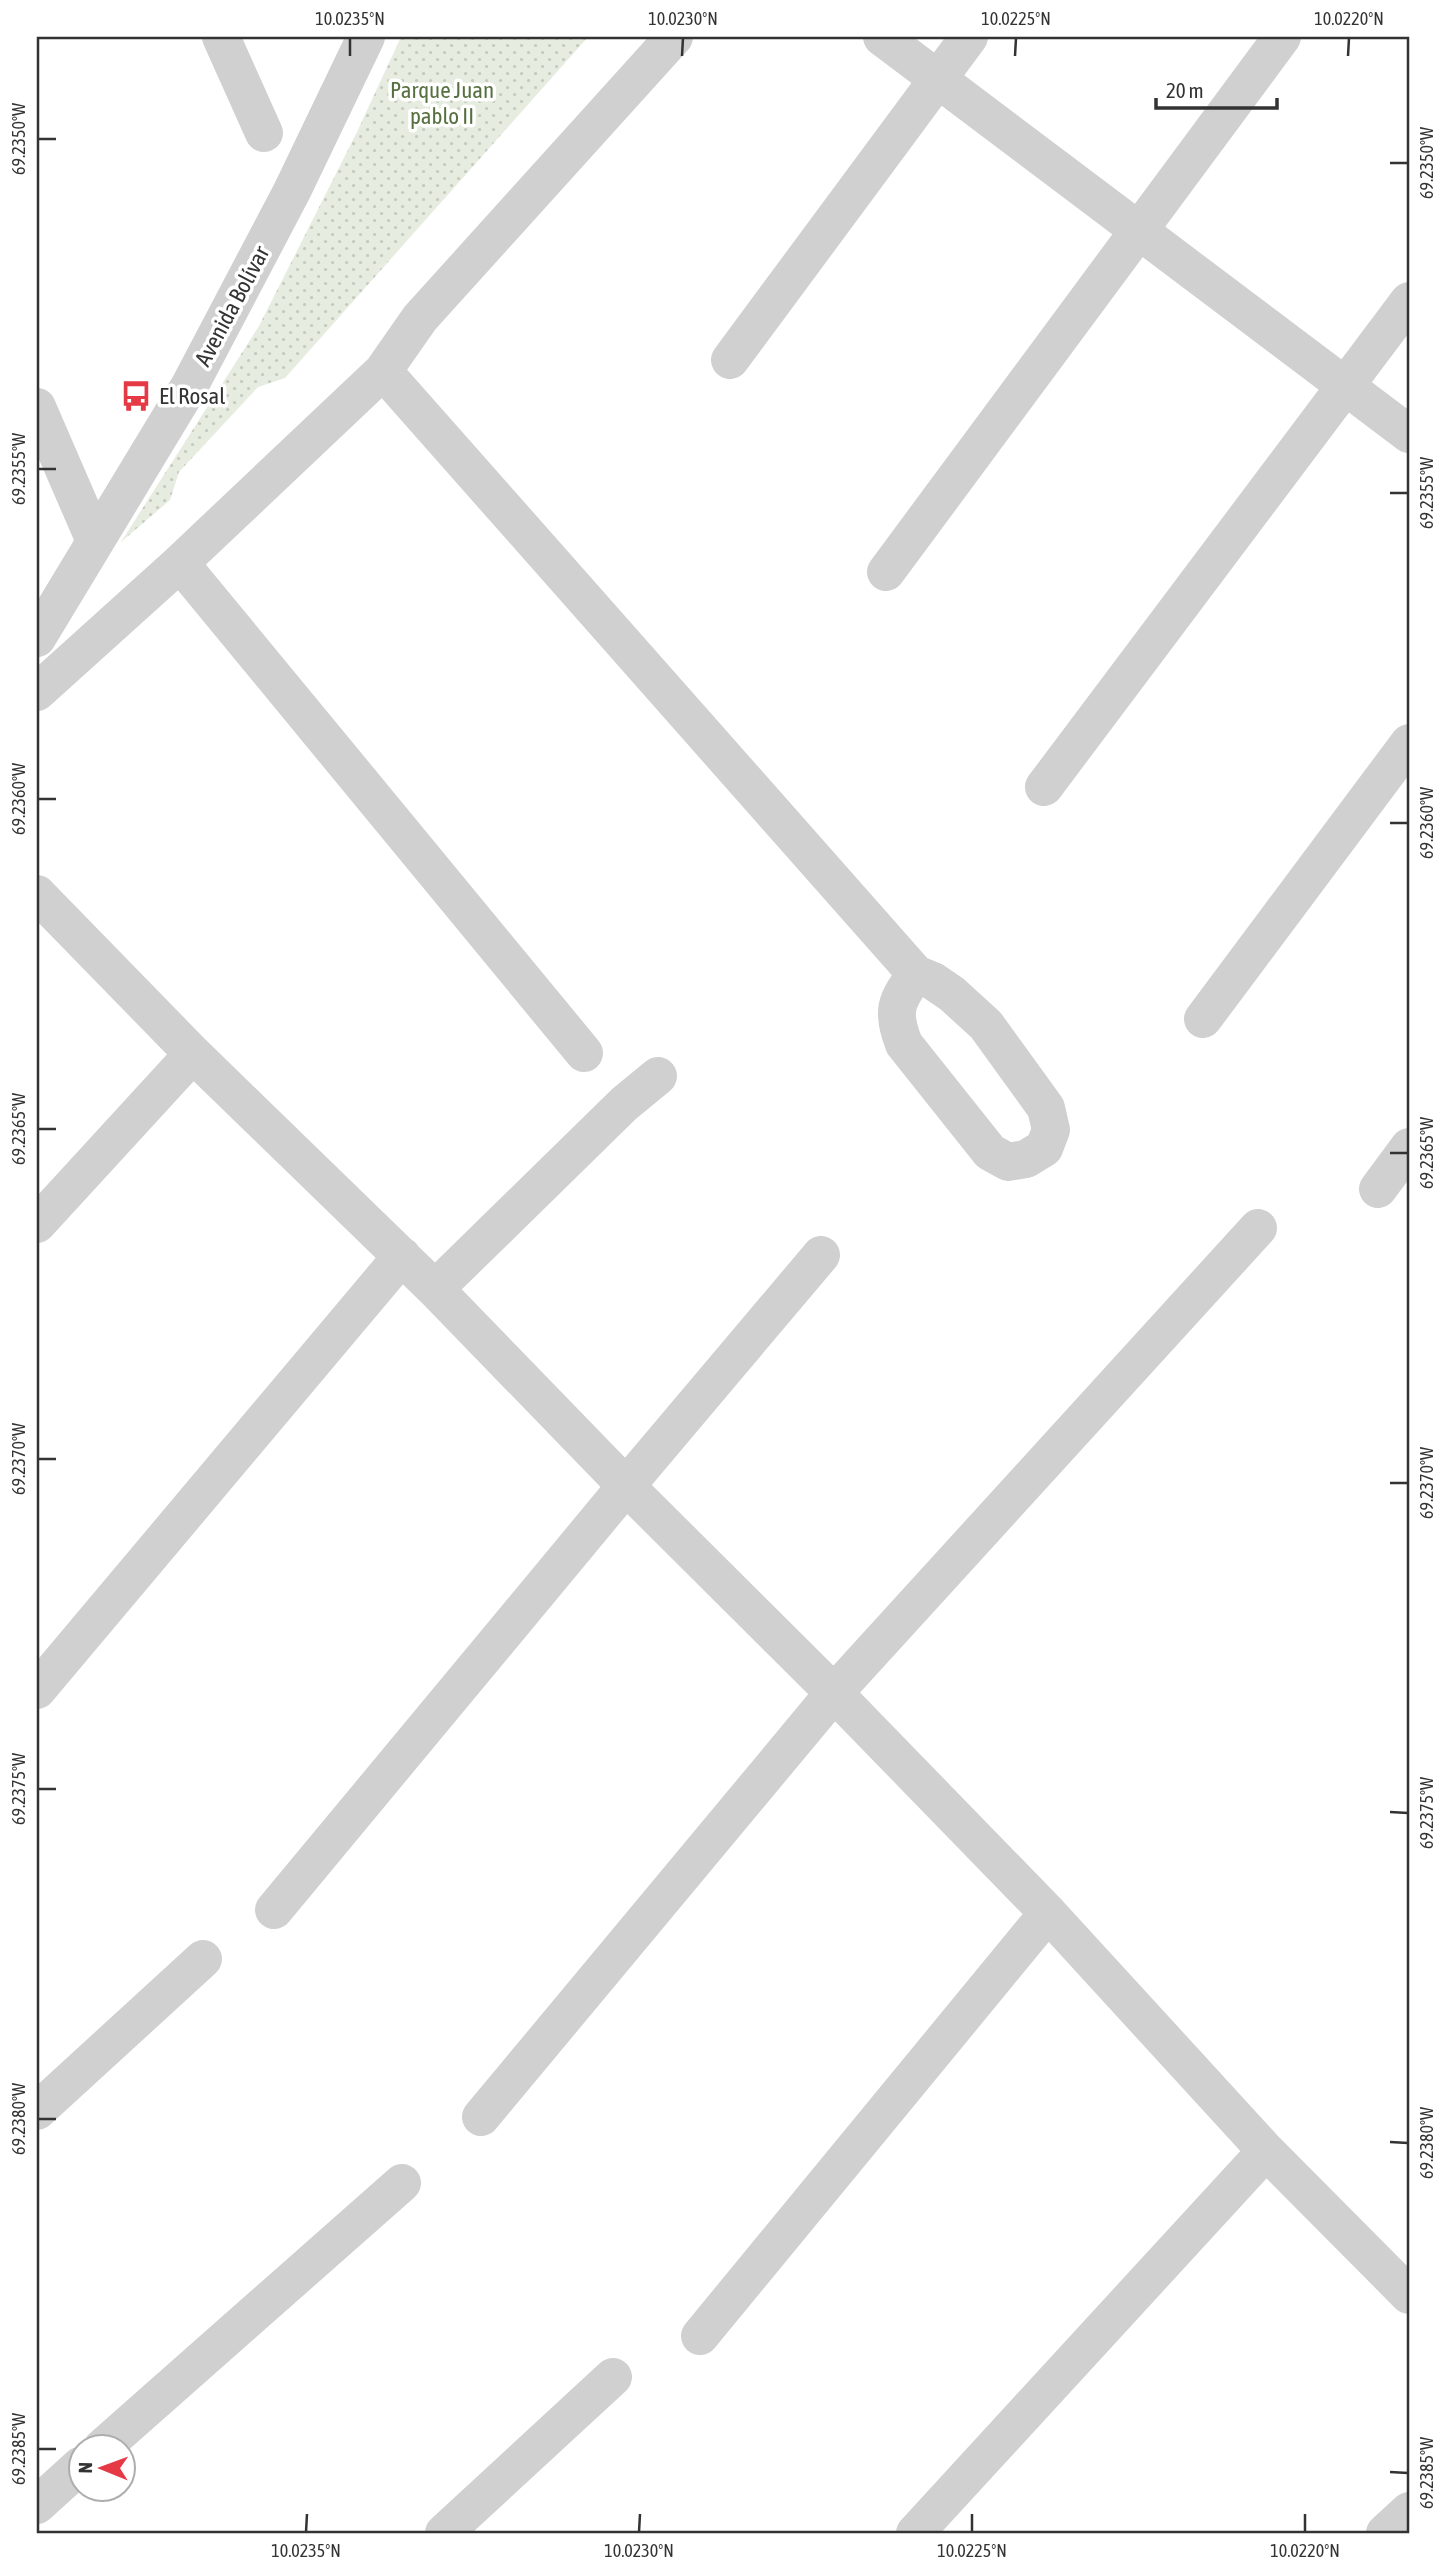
<svg xmlns="http://www.w3.org/2000/svg" width="1446" height="2570" font-family="'Asap Condensed',sans-serif">
<style>
.grass{fill:url(#grass-dots)}
.lines{fill:none;stroke-linecap:round;stroke-linejoin:round}
.street{stroke:#d0d0d0;stroke-width:38}
.ticks{fill:none;stroke:#333;stroke-width:2.5}
.labels{text-anchor:middle;stroke-width:7;stroke-linejoin:round;paint-order:stroke}
.park-label{font-size:23px;fill:#56703f;stroke:#fff}
.street-label{font-size:23px;fill:#333;stroke:#fff}
.poi-label{font-size:23px;fill:#333;stroke:#fff;text-anchor:start}
.neatline{fill:none;stroke:#333;stroke-width:2.5}
.ticks-label{font-size:18px;text-anchor:middle;fill:#333}
</style>
<defs>
<pattern id="grass-dots" width="8" height="8" patternUnits="userSpaceOnUse" patternTransform="scale(1.75)"><rect width="8" height="8" fill="#e6ecdf"/><path d="M2 2h.1M6 6h.1" fill="none" stroke="#c6cbc0" stroke-width="1.8" stroke-linecap="round"/></pattern>
</defs>
<rect width="100%" height="100%" fill="#fff"/>
<path class="grass" d="M401,37h187l-303,341 -27,9 -79,85 -9,28 -49,42 138,-216 97,-192z"/>
<g class="lines">
<path class="street" d="M221,37l43,96
M882,37l527,397
M730,360l239,-323
M383,371l533,603 17,7 19,13 34,31 60,83 5,22 -7,18 -18,11 -18,3 -18,-10 -86,-108c-13,-33 -8,-43 12,-70
M37,407l58,134
M180,563l404,490
M886,572l396,-535
M37,638l153,-253 102,-194 74,-154
M37,692l143,-129 203,-192 37,-53 254,-281
M1044,787l365,-486
M37,894l156,160 242,235 191,197 208,207 214,220 218,238 143,144
M1203,1019l206,-276
M1378,1189l31,-42
M37,1224l156,-170
M435,1289l189,-185 34,-28
M37,1690l365,-434
M274,1910l352,-424 195,-231
M37,2111l166,-152
M481,2117l353,-424 424,-465
M700,2336l348,-423
M102,2448l300,-265
M37,2505l43,-39
M444,2533l169,-156
M915,2533l351,-382
M1385,2533l24,-22"/>
</g>
<path class="ticks" d="M350,56v-18M682,56l1,-18M1015,56l1,-18M1348,56l1,-18M38,139h18M1390,163h18M38,469h18M1390,493h18M38,799h18M1390,823h18M38,1129h18M1390,1153h18M38,1459h18M1390,1483h18M38,1789h18M1390,1812l18,1M38,2119h18M1390,2142l18,1M38,2449h18M1390,2472l18,1M306,2532l1,-18M639,2532l1,-18M972,2532v-18M1305,2532v-18"/>
<defs>
<symbol id="bus-bare" viewBox="-9 -9 18 18"><path d="M-5-6H5V4H4V6H2V4H-2V6H-4V4H-5ZM-3.5-4V0h7V-4ZM-3.5 1.2v1.5H-2V1.2ZM2 1.2v1.5H3.5V1.2Z" fill="#e63946" stroke="#fff" stroke-width="2.5" paint-order="stroke"/></symbol>
</defs>
<g fill-rule="evenodd">
<use href="#bus-bare" x="114" y="374" width="44" height="44"/>
</g>
<g class="labels">
<g class="park-label">
<text x="442" y="98">Parque Juan<tspan x="442" dy="26">pablo II</tspan></text>
</g>
<g class="street-label">
<text transform="translate(232 306) rotate(-62)" y="8">Avenida Bolívar</text>
</g>
<g class="poi-label">
<text x="159" y="404">El Rosal</text>
</g>
</g>
<rect width="1446" height="2570" fill="none" stroke="#ffffff" stroke-width="77"/>
<g transform="translate(102 2468) rotate(271)"><circle r="33" fill="#ffffff" stroke="#adadad" stroke-width="2"/>
<path d="M0-5L12 26L0 18L-12 26Z" fill="#e63946"/>
<text y="-10" font-size="19" font-weight="bold" text-anchor="middle" fill="#333333">N</text>
</g>
<path d="M1156 98v10h121v-10" fill="none" stroke="#333333" stroke-width="3.5"/>
<text x="1166" y="98" font-size="21" fill="#333333" stroke="#ffffff" stroke-width="5" paint-order="stroke">20 m</text>
<rect x="38" y="38" width="1370" height="2494" class="neatline"/>
<g class="ticks-label">
<text x="350" y="25">10.0235°N</text>
<text x="683" y="25">10.0230°N</text>
<text x="1016" y="25">10.0225°N</text>
<text x="1349" y="25">10.0220°N</text>
<text transform="translate(19 139) rotate(-90)" y="6">69.2350°W</text>
<text transform="translate(1427 163) rotate(-90)" y="6">69.2350°W</text>
<text transform="translate(19 469) rotate(-90)" y="6">69.2355°W</text>
<text transform="translate(1427 493) rotate(-90)" y="6">69.2355°W</text>
<text transform="translate(19 799) rotate(-90)" y="6">69.2360°W</text>
<text transform="translate(1427 823) rotate(-90)" y="6">69.2360°W</text>
<text transform="translate(19 1129) rotate(-90)" y="6">69.2365°W</text>
<text transform="translate(1427 1153) rotate(-90)" y="6">69.2365°W</text>
<text transform="translate(19 1459) rotate(-90)" y="6">69.2370°W</text>
<text transform="translate(1427 1483) rotate(-90)" y="6">69.2370°W</text>
<text transform="translate(19 1789) rotate(-90)" y="6">69.2375°W</text>
<text transform="translate(1427 1813) rotate(-90)" y="6">69.2375°W</text>
<text transform="translate(19 2119) rotate(-90)" y="6">69.2380°W</text>
<text transform="translate(1427 2143) rotate(-90)" y="6">69.2380°W</text>
<text transform="translate(19 2449) rotate(-90)" y="6">69.2385°W</text>
<text transform="translate(1427 2473) rotate(-90)" y="6">69.2385°W</text>
<text x="306" y="2557">10.0235°N</text>
<text x="639" y="2557">10.0230°N</text>
<text x="972" y="2557">10.0225°N</text>
<text x="1305" y="2557">10.0220°N</text>
</g>
</svg>
